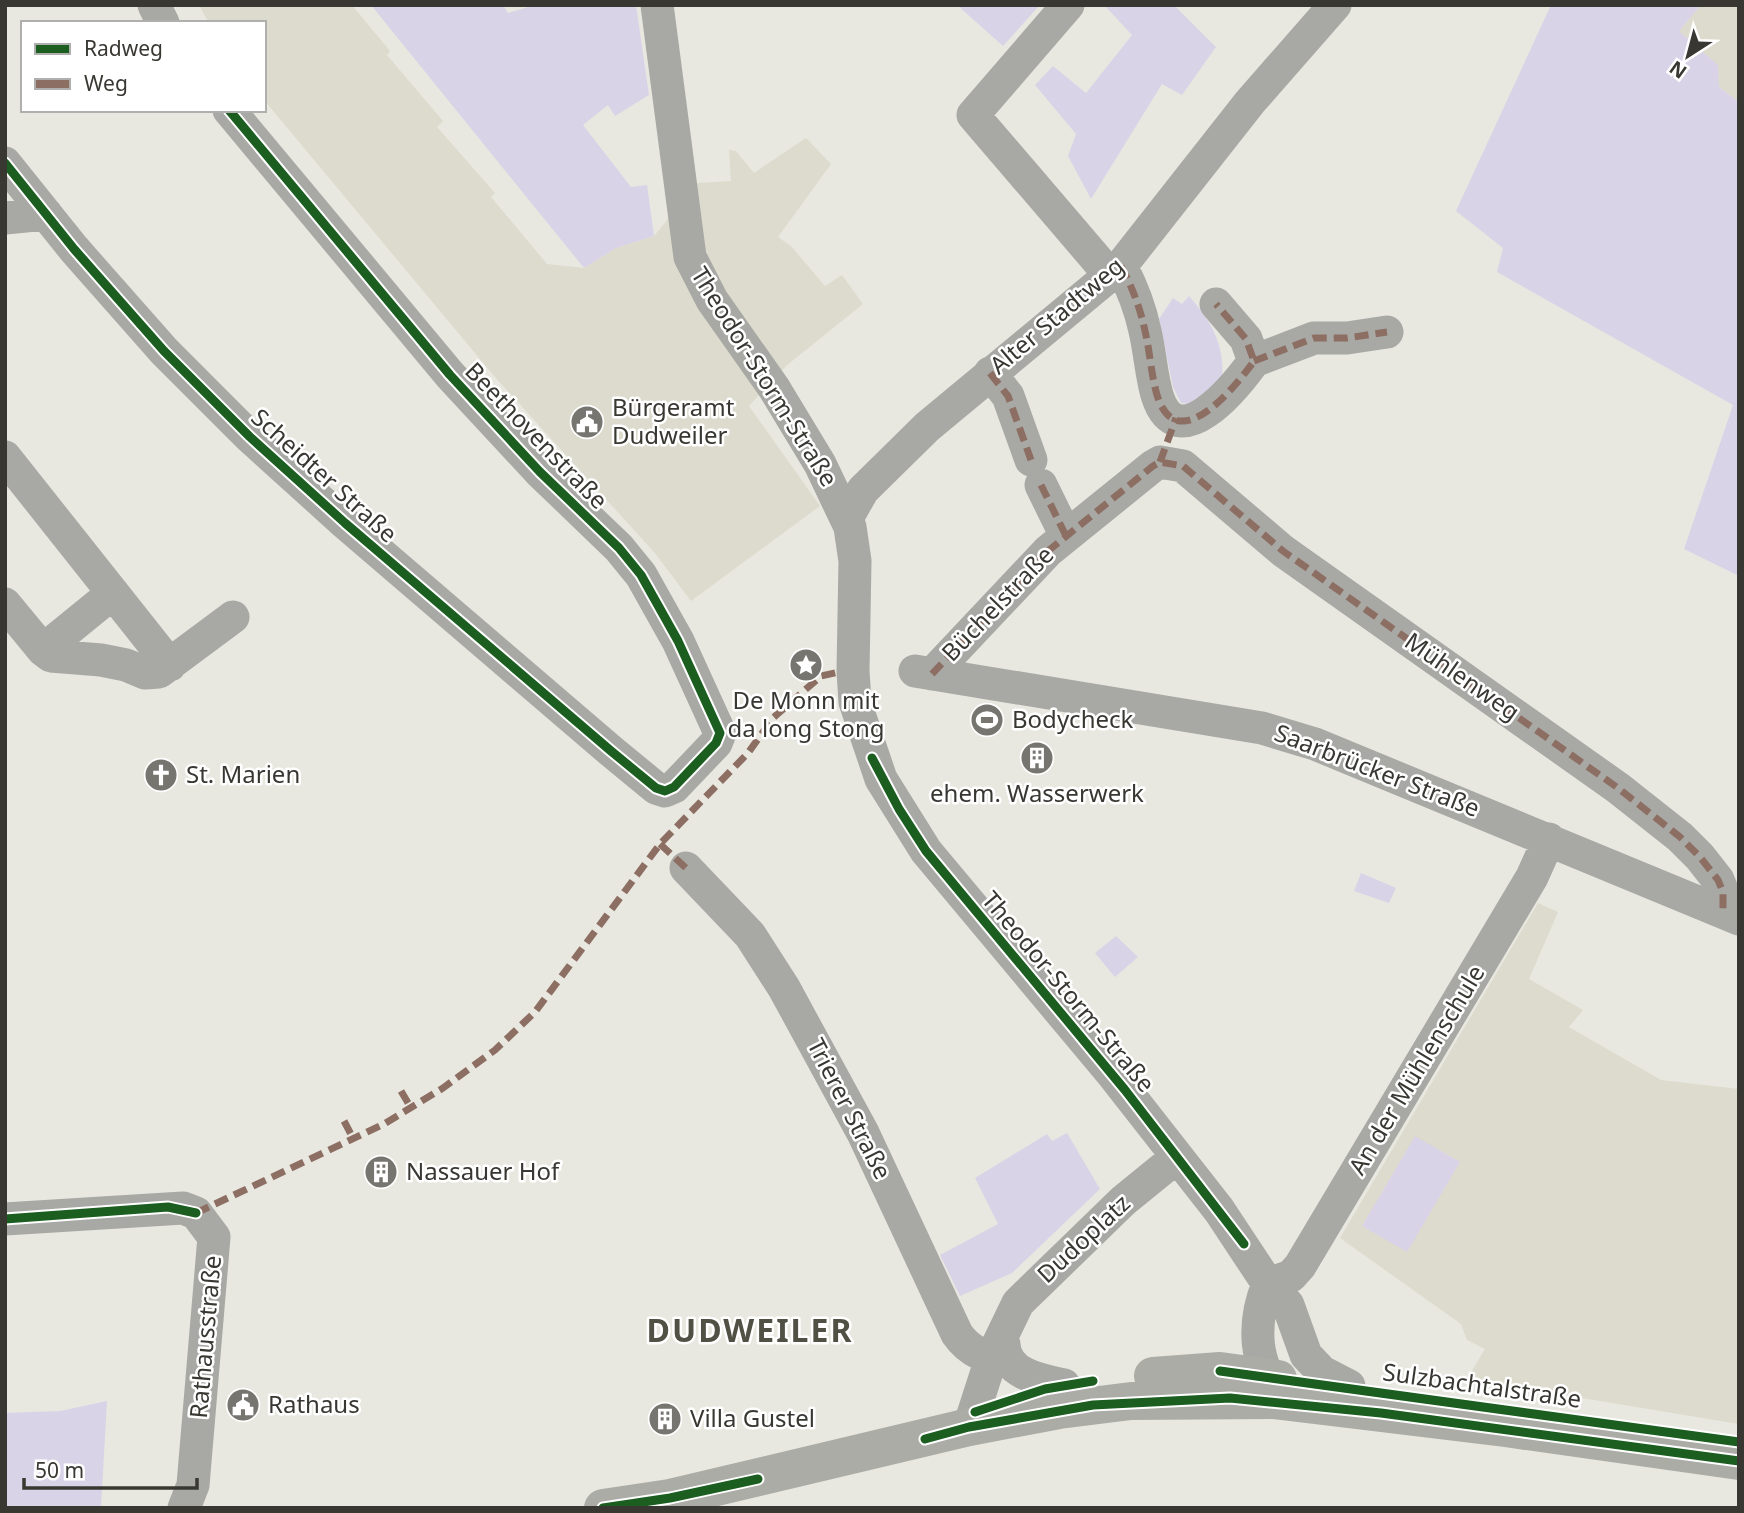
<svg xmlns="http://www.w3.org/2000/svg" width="1744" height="1513" font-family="'Noto Sans',sans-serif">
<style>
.built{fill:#dddbcd}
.green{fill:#d9d3e8}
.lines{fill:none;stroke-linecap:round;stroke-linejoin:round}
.minor{stroke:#a8a8a4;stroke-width:33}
.major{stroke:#acaca6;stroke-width:38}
.quiet{stroke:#8d6e63;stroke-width:7;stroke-dasharray:14 7;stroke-linecap:butt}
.cycleway-casing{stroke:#fff;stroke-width:13}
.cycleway{stroke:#1b5e20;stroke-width:9}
.labels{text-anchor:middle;stroke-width:5;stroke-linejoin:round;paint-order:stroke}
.street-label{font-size:24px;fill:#383732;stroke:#fff}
.poi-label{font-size:24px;fill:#383732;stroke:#fff;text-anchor:start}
.district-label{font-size:32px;font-weight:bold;letter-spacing:2px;fill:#515045;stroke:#fff}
</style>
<rect width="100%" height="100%" fill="#e8e8e0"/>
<path class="built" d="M199,5h153l38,46 -3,4 56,66 -6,6 58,66 -4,4 56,67 37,4 32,-20 38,-12 44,-53 33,-2 -2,-31 7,1 18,22 52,-35 25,26 -53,73 13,9 34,40 17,-11 21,29 -77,62 -37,40 71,100 -129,95 -37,-49 -159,-175 -231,-277v-77h-55z
M1701,5h38v97l-20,-15 -40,-56z
M1538,903l20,9 -29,67 54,31 -14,17 92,53 78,9v335l-272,-45 18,-30 -18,-9 -6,-16 -121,-86z"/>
<path class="green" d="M371,5h132l5,8 27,-8h101l13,90 -34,21 -7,-11 -25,20 48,62 16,-2 7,51 -38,12 -32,20z
M957,5h83l-37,41z
M1104,5h70l42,42 -34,48 -20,-11 -71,115 -23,-43 8,-22 -41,-49 18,-19 33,27 46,-58z
M1551,5h150l-22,26 39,34 1,22 20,15v474l-55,-27 49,-144 -236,-133 6,-24 -47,-37z
M1189,296c22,25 36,48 33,83l-32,25 -9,-1 -8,-16 -14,-68 14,-21 9,6z
M1361,873l35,15 -7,15 -35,-12z
M1116,936l22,21 -23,20 -20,-24z
M1067,1133l33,56 -88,84 -52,23 -20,-41 58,-31 -23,-46 72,-44 5,7z
M1415,1136l45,26 -53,90 -45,-26z
M107,1401l-6,107h-96v-95l55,-2z"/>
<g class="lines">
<path class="minor" d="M154,5l9,18
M657,5l33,252 22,43 62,88 46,76 30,63 5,34 -2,110 2,31 26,77 45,72 188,225 105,134 49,74 20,21 18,50 16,17 27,14
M1068,5l-95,110 137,160
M5,163l69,86 90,102 86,86 95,86 266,228 45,37 9,3 9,-4 42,-44 4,-10 -42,-92 -37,-66 -22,-27 -79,-76 -90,-97 -221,-265
M5,218l41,-4
M1121,266c11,21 19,41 24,65 5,21 6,43 12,64 20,65 79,-9 97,-34l-8,-22 -30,-35
M1254,361l60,-23h33l40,-6
M990,373l18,23 23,64
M5,457l165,208
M1041,485l25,51
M847,518l16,-28 64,-63 194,-161 129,-164 85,-97
M5,604l38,46 8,6 50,4 25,5 19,8 14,-1 74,-55
M43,650l70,-57
M915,671l347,57 53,16 424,175
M932,674l116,-123 105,-85 7,-4 23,4 100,85 335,237 62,49 20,20 18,23 5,12v20
M686,868l64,67 34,53 79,145 94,201c13,19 32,25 54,29
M5,1219l178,-11 13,5 18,24 -21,248 -9,23
M1268,1284l23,-8 9,-10 232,-389 17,-38
M1268,1284c-15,37 -16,82 15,111
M1004,1344c1,30 36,36 60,41
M969,1427l22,-68 27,-56 105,-102 54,-44"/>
<path class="major" d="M1153,1376l67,-5 58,8
M603,1508l67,-10 299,-71 90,-17 72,-9 142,-1 232,28 234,33"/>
<path class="quiet" d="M1121,266c11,21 19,41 24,65 5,21 6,43 12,64 20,65 79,-9 97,-34l-8,-22 -30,-35
M1254,361l60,-23h33l40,-6
M990,373l18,23 23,64
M1160,462l16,-44
M1041,485l25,51
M932,674l116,-123 105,-85 7,-4 23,4 100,85 335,237 62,49 20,20 18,23 5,12v20
M660,844l26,24
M401,1091l10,17
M344,1121l10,19
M196,1213l188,-89 59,-36 52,-38 40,-38 125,-168 88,-91 25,-35 48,-42 18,-4"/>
<defs>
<path id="cycleway" d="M5,163l69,86 90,102 86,86 95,86 266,228 45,37 9,3 9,-4 42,-44 4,-10 -42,-92 -37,-66 -22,-27 -79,-76 -90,-97 -221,-265
M872,758l27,51 27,42 199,239 119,154
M5,1219l163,-12 28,6
M1220,1371l519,71
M975,1412l70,-23 48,-8
M925,1439l44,-12 124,-22 137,-7 151,15 358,48
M603,1508l67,-10 88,-19"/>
</defs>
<use href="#cycleway" class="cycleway-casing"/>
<use href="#cycleway" class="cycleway"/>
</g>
<defs>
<symbol id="civic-disc" viewBox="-11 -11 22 22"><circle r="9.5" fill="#76756f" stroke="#fff"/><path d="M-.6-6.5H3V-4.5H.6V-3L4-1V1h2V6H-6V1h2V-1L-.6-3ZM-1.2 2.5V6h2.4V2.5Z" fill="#fff"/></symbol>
<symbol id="sight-disc" viewBox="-11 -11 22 22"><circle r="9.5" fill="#76756f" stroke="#fff"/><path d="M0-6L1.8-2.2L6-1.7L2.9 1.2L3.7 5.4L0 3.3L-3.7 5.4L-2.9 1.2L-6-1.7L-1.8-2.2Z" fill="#fff"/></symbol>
<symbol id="stadium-disc" viewBox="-11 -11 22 22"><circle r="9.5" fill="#76756f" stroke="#fff"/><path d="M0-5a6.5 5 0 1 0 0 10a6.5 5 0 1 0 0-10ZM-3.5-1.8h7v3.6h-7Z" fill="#fff"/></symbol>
<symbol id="building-disc" viewBox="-11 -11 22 22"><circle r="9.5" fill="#76756f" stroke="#fff"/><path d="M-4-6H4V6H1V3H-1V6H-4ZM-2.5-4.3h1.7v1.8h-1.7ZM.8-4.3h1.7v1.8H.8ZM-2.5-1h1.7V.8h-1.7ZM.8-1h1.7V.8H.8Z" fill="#fff"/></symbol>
<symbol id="church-disc" viewBox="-11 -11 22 22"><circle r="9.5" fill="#76756f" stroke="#fff"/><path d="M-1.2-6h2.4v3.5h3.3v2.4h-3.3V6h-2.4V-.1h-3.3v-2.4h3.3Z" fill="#fff"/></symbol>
</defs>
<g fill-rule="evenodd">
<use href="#civic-disc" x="568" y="403" width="38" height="38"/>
<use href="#sight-disc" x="787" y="646" width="38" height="38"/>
<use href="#stadium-disc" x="968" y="701" width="38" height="38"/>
<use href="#building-disc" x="1018" y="739" width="38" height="38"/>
<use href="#church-disc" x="142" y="756" width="38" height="38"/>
<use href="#building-disc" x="362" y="1153" width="38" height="38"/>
<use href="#civic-disc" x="224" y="1386" width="38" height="38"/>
<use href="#building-disc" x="646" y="1400" width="38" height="38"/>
</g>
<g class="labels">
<g class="street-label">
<text transform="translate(1057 316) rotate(-40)" y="8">Alter Stadtweg</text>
<text transform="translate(764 377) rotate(58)" y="8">Theodor-Storm-Straße</text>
<text transform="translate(536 436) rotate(46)" y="8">Beethovenstraße</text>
<text transform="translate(324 476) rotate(42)" y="8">Scheidter Straße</text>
<text transform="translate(998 604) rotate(-46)" y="8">Büchelstraße</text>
<text transform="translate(1462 677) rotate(35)" y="8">Mühlenweg</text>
<text transform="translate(1377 771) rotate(21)" y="8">Saarbrücker Straße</text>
<text transform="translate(1068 992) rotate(50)" y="8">Theodor-Storm-Straße</text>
<text transform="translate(1417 1070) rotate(-59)" y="8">An der Mühlenschule</text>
<text transform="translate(849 1109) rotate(63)" y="8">Trierer Straße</text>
<text transform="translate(1084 1239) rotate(-43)" y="8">Dudoplatz</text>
<text transform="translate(206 1337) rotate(-85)" y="8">Rathausstraße</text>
<text transform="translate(1482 1386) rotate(8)" y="8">Sulzbachtalstraße</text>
</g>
<g class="poi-label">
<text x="612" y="416">Bürgeramt<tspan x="612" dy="28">Dudweiler</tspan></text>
<text x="806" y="709" text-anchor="middle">De Monn mit<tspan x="806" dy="28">da long Stong</tspan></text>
<text x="1012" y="728">Bodycheck</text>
<text x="186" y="783">St. Marien</text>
<text x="1037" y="802" text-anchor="middle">ehem. Wasserwerk</text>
<text x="406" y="1180">Nassauer Hof</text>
<text x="268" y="1413">Rathaus</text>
<text x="690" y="1427">Villa Gustel</text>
</g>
<g class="district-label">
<text x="750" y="1342">DUDWEILER</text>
</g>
</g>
<rect width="1744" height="1513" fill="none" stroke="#383732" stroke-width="14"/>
<rect x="21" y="21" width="245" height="91" fill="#ffffff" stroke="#afafad" stroke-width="2"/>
<rect x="35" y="44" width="35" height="10" fill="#1b5e20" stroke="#afafad" stroke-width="2"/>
<text x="84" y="56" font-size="21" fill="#383732">Radweg</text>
<rect x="35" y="79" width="35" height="10" fill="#8d6e63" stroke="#afafad" stroke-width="2"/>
<text x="84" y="91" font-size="21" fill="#383732">Weg</text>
<g transform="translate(1688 56) rotate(216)" stroke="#ffffff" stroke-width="5" paint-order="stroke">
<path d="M0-5L12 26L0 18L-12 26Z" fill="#383732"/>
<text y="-10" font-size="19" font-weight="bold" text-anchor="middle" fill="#383732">N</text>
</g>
<path d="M24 1478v10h173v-10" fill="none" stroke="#383732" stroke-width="3.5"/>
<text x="35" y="1478" font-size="21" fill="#383732" stroke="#ffffff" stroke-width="5" paint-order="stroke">50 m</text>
</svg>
